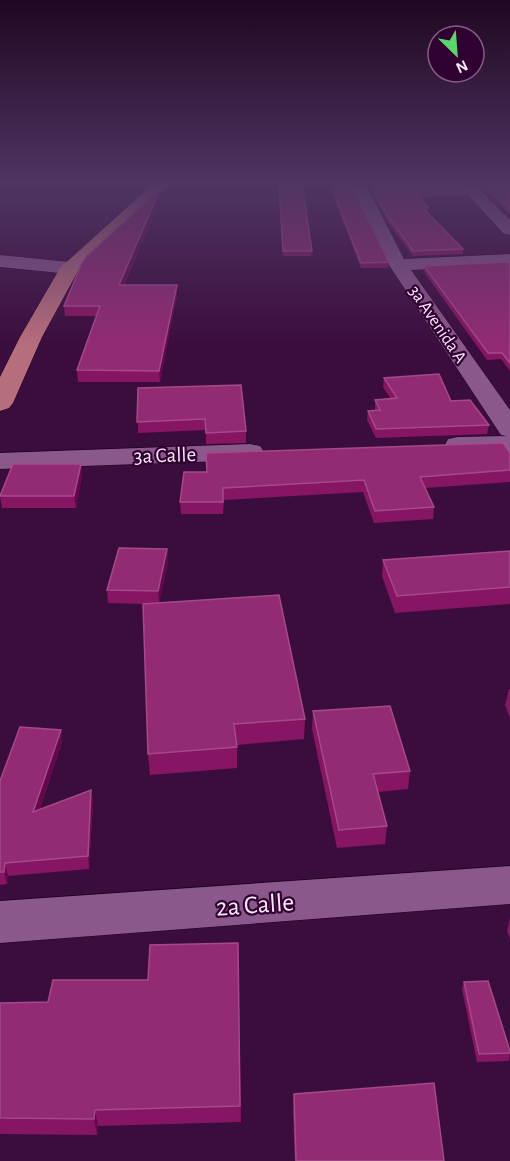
<svg xmlns="http://www.w3.org/2000/svg" width="510" height="1161" font-family="'Alegreya Sans',sans-serif">
<style>
.lines{fill:none;stroke-linecap:round;stroke-linejoin:round}
.street-casing{stroke:#1d001f;stroke-width:1}
.primary-casing{stroke:#1d001f;stroke-width:1}
.street{fill:#8a588b;fill-rule:evenodd}
.primary{fill:#b66e7d;fill-rule:evenodd}
.wall{fill:#861564}
.shaded-wall{fill:#63084d}
.building{fill:#932b74;stroke:#a4498a;stroke-width:1.5}
.labels{text-anchor:middle;stroke-width:4.5;stroke-linejoin:round;paint-order:stroke}
.far-street-label{font-size:18px;fill:#fee7fe;stroke:#300232}
.street-label{font-size:21px;fill:#fee7fe;stroke:#300232}
.near-street-label{font-size:26px;fill:#fee7fe;stroke:#300232}
</style>
<rect width="100%" height="100%" fill="#3b0d3d"/>
<g class="lines">
<defs>
<path id="street" d="M350,183h15l39,76 106,-5v12l-99,4 99,140v42l-52,1 -10,-2 -3,-6 3,-6 10,-2 48,-1 -5,-1 -4,-6 -108,-164z
M457,183h16l37,37v15l-6,-1z
M0,255l70,7 7,2 3,4 -3,4 -7,2 -70,-7z
M250,444l10,2 4,6 -4,6 -10,2 -250,9v-16z
M510,866v38l-510,39v-42z"/>
<path id="primary" d="M154,183h17l-93,88 -36,66 -29,66 -4,5 -9,3v-34l20,-40 40,-69z"/>
</defs>
<use href="#street" class="street-casing"/>
<use href="#primary" class="primary-casing"/>
<use href="#street" class="street"/>
<use href="#primary" class="primary"/>
</g>
<path class="wall" d="M278,183l34,68 -1,5h-28z
M328,183h22l39,79 -1,6h-27z
M368,183h91l9,10 -1,4 -46,2 7,8v5h-2l37,37v5l-50,2 -27,-36z
M477,183h33v32z
M161,197l-37,88 53,10 -17,87h-82l-1,-12 19,-54h-31l-1,-10z
M510,262v109l-9,-12 -14,1 -63,-88v-6z
M384,378l67,23 38,24 -2,9 -111,4 -9,-18 1,-9 7,-1v-10l16,-1 -8,-12z
M138,388l108,43v12l-40,1v-14l-68,3z
M510,453v29l-85,6 9,19 -1,12 -59,4 -11,-31 -139,8 -1,14h-42l-1,-12 27,-30z
M82,475l-6,33h-74l-2,-12z
M167,549l1,13 -9,41 146,116 -1,20 -67,6v23l-87,7 -2,-21 -3,-150 -37,-1 -1,-13z
M510,551v53l-115,9 -13,-37 1,-16z
M509,689h1v29l-5,-13z
M313,711l97,60 -2,18 -30,3 9,34 -2,18 -48,4 -25,-119z
M61,730l1,12 -22,67 51,-19 2,12 -4,67 -81,7 -1,8 -7,1v-104z
M510,918v21l-3,-8z
M238,943l3,179 -143,4 -1,9 -97,-1v-131l48,-1 100,-22z
M464,982l46,69 -1,10 -32,1 -15,-73z
M294,1094l150,67h-149l-2,-49z"/>
<path class="shaded-wall" d="M160,189l1,8 -42,98v-10z
M177,285v10l-17,87 -1,-11z
M81,464l1,11 -6,33 -2,-12z
M167,549l1,13 -9,42 -1,-13z
M61,730l1,12 -27,82 -2,-12z
M91,790l2,12 -4,67 -1,-13z
M5,863l3,13 -1,8 -3,-12z
M95,1110l3,16 -1,9 -3,-16z"/>
<path class="building" d="M279,183h23l10,68h-29z
M330,183h20l39,79 -28,1z
M370,183h89l9,10 -51,2 11,12h-6l41,42 -50,2 -26,-36z
M482,183h28v26z
M160,189l-41,96h58l-18,86 -82,-1 23,-64h-36l18,-43 4,-6z
M510,262v101l-8,-10h-14l-64,-87z
M439,374l12,27 19,-1 19,25 -113,4 -8,-18 12,-1 -5,-10 22,-2 -13,-20z
M241,385l5,46 -40,2 -1,-14 -68,3 1,-34z
M503,443l7,10v17l-90,7 14,30 -59,4 -11,-31 -141,8v14h-43l4,-30h23l-1,-19z
M13,464h68l-7,32h-74z
M119,548l48,1 -9,42 -51,-1z
M510,551v36l-113,9 -14,-36z
M279,595l26,124 -71,5 3,23 -89,7 -5,-150z
M390,706l20,65 -37,3 14,52 -48,4 -26,-119z
M20,727l41,3 -28,82 58,-22 -3,66 -83,7 -1,9h-4v-91z
M238,943l2,163 -145,4 -1,9 -94,-1v-115l48,-1 5,-22h95l2,-35z
M488,981l22,70v2l-31,1 -15,-72z
M434,1083l10,78h-148l-2,-67z"/>
<linearGradient id="sky" x2="0" y2="1"><stop stop-color="#200722"/><stop offset="0.53" stop-color="#4f3562"/><stop offset="1" stop-color="#4f3562" stop-opacity="0"/></linearGradient>
<rect width="510" height="346" fill="url(#sky)"/>
<g class="labels">
<g class="far-street-label">
<text transform="translate(438 324) rotate(56)" y="6">3a Avenida A</text>
</g>
<g class="street-label">
<text transform="translate(165 455) rotate(-2)" y="7">3a Calle</text>
</g>
<g class="near-street-label">
<text transform="translate(255 904) rotate(-4)" y="9">2a Calle</text>
</g>
</g>
<g transform="translate(456 54) rotate(155)"><circle r="28" fill="#300232" stroke="#825e84" stroke-width="1.5"/>
<path d="M0-4.5L10 22L0 15L-10 22Z" fill="#5cd56d"/>
<text y="-9" font-size="16" font-weight="bold" text-anchor="middle" fill="#fee7fe">N</text>
</g>
</svg>
